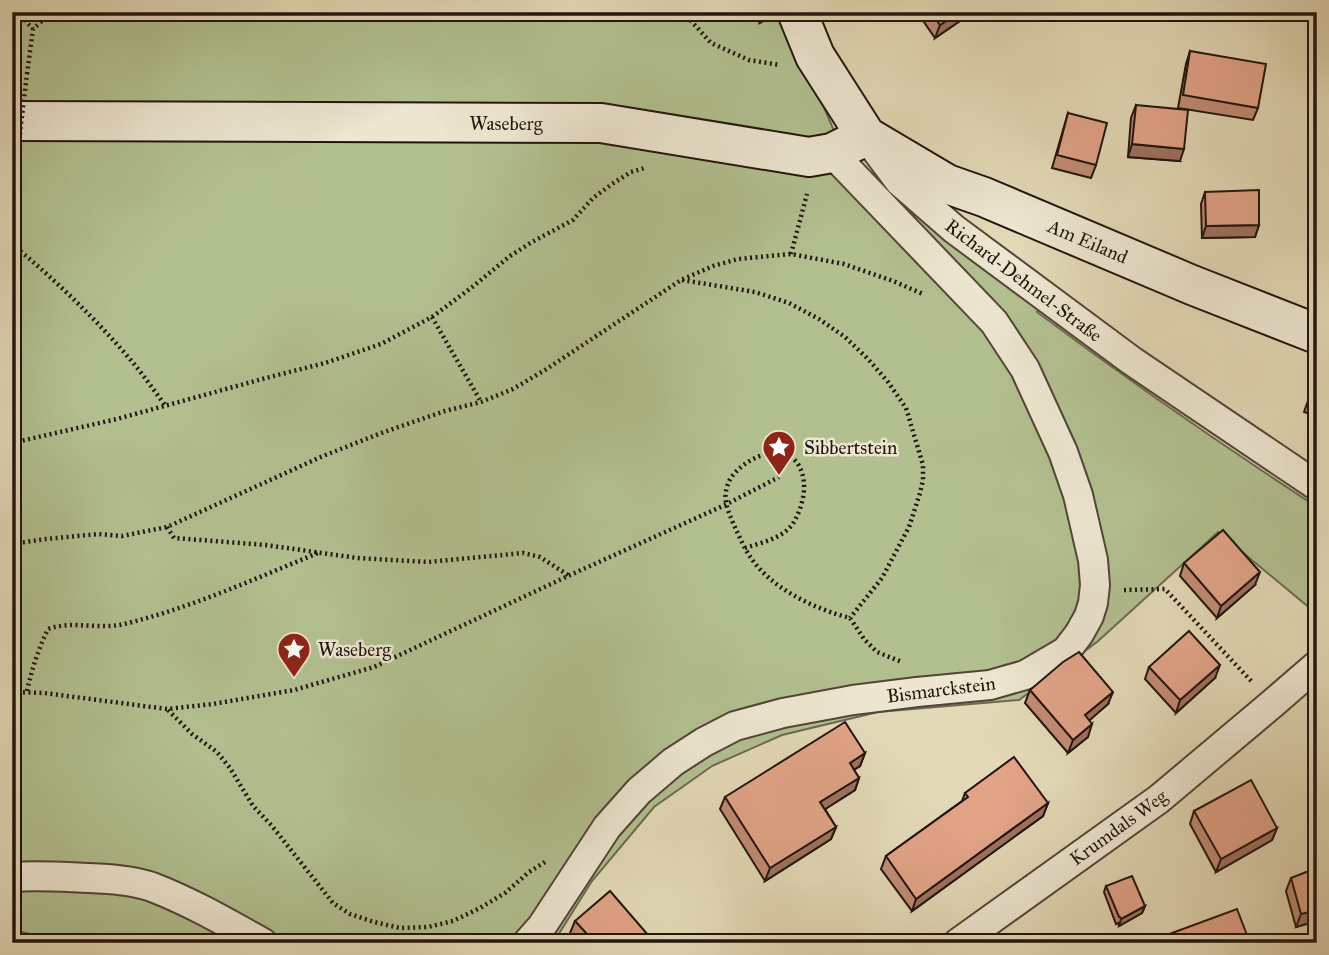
<svg xmlns="http://www.w3.org/2000/svg" width="1329" height="955" font-family="'IM FELL Great Primer',serif">
<style>
.green{fill:#b2c090;stroke:#6a6a4f;stroke-width:2}
.lines{fill:none;stroke-linecap:round;stroke-linejoin:round}
.street-casing{stroke:#524538;stroke-width:32}
.secondary-casing{stroke:#21140e;stroke-width:42}
.path{stroke:#21140e;stroke-width:4.5;stroke-dasharray:2 3.5;stroke-linecap:butt}
.street{stroke:#ede6d0;stroke-width:28}
.secondary{stroke:#ede6d0;stroke-width:38}
.path-bridge{stroke:#21140e;stroke-width:4.5;stroke-dasharray:2 3.5;stroke-linecap:butt}
.wall{fill:#c28c74;stroke:#21140e;stroke-width:2}
.shaded-wall{fill:#9e725e;stroke:#21140e;stroke-width:2}
.building{fill:#e2a387;stroke:#21140e;stroke-width:2}
.labels{text-anchor:middle;stroke-width:5;stroke-linejoin:round;paint-order:stroke}
.street-label{font-size:19px;fill:#21140e;stroke:#ede6d0}
.poi-label{font-size:19px;fill:#21140e;stroke:#ede6d0;text-anchor:start}
</style>
<rect width="100%" height="100%" fill="#e3d9b6"/>
<filter id="stains"><feTurbulence type="fractalNoise" baseFrequency=".00286" numOctaves="4"/><feColorMatrix values="0 0 0 0 .2 0 0 0 0 .09 0 0 0 0 .02 0 0 0 .5 -.17"/></filter>
<radialGradient id="worn" r=".72"><stop offset=".6" stop-color="#630" stop-opacity="0"/><stop offset="1" stop-color="#630" stop-opacity=".3"/></radialGradient>
<path class="green" d="M12,12h771l51,119 45,52 54,41 114,80 -10,8c91,68 185,133 280,195v107l-99,-82 -121,110 -78,58 -141,12 -96,23 -70,31 -58,41 -62,74 -39,62h-482l-59,-13z"/>
<g class="lines">
<defs>
<path id="street" d="M873,146l27,36 54,47 178,132 185,125
M12,877c26,-2 51,0 76,1 21,1 44,2 64,9 39,15 75,36 111,56
M527,943l15,-17 65,-99 32,-36 34,-29 31,-20 31,-16 48,-13 70,-13 64,-8 73,-7 35,-10 41,-24 13,-17 10,-18 4,-13 2,-18 -2,-25 -15,-65 -15,-43 -38,-83 -31,-47 -162,-169
M958,943l201,-144 113,-95 45,-39"/>
<path id="secondary" d="M797,12l18,44 51,80 81,48 37,13 208,88 125,49
M12,121l589,2 208,34 23,-4 34,-17"/>
</defs>
<use href="#street" class="street-casing"/>
<use href="#secondary" class="secondary-casing"/>
<path class="path" d="M17,12l16,17
M683,12l28,31 38,17 31,5
M755,12l6,12
M27,74l6,-45 10,-9 15,-8
M12,244c42,35 81,72 117,114 13,15 24,31 36,47
M791,254l16,-60
M682,280l73,12 34,11 30,16 26,18 23,22 20,23 18,26 17,57v15l-3,13 -11,34 -27,51 -32,40
M432,317l49,85
M12,443l105,-24 149,-41 59,-15 56,-19 51,-27 39,-29 39,-32 22,-14 41,-22 20,-22 19,-14 19,-12 14,-4
M167,527l7,11 92,7 91,13 71,4 95,-9 17,4 28,18
M12,544l34,-5 53,-5 23,2 45,-9 156,-71 61,-24 61,-21 36,-9 32,-13 32,-19 136,-90 32,-14 25,-7 53,-5 53,10 49,17 30,13
M745,548c18,-6 41,-10 50,-28 8,-15 13,-36 5,-52 -2,-5 -8,-12 -15,-14 -18,-7 -51,12 -57,30 -6,15 0,27 6,41 5,11 10,23 17,33 21,31 64,51 99,60l14,21 13,13 25,10
M1124,590l41,-1 88,94
M27,691c5,-22 11,-41 21,-62 25,-9 51,1 76,-5 67,-16 130,-45 194,-71
M12,692l32,1 123,16 46,-5 81,-14 80,-23 194,-91 157,-71 54,-28
M168,710l24,24 25,18 13,16 23,38 19,20 61,77 17,11 24,8 26,6 28,-1 25,-6 27,-13 25,-15 24,-21 16,-10"/>
<use href="#street" class="street"/>
<use href="#secondary" class="secondary"/>
<path class="path-bridge" d="M12,200l15,-126"/>
</g>
<path class="wall" d="M917,12h56l-38,26z
M1190,51l68,57 -5,12 -75,-12 8,-44z
M1136,105l44,56 -52,-4 3,-39z
M1068,113l28,52 -5,13 -39,-10z
M1205,192l54,33 -4,12 -53,1 -1,-34z
M1317,376v41l-13,-5z
M1184,563l71,22 -38,33 -37,-42z
M1149,667l66,11 -39,35 -31,-34z
M1030,690l78,14 -19,16 -1,17 -20,16 -43,-50z
M865,753l-5,13 -6,4 5,8 -4,12 -30,19 11,18 -5,12 -66,42 -45,-72 5,-12z
M965,793l83,10 -5,13 -131,95 -31,-42 5,-13 76,-55z
M1194,811l83,17 -5,12 -56,32 -26,-48z
M1317,868v53l-21,6 -10,-36 5,-13z
M1106,886l39,20 -3,7 -23,13 -1,-3 -2,1 -12,-32z
M575,921l80,22 -77,-1 -8,-9z"/>
<path class="shaded-wall" d="M959,12h14l-38,26 5,-13z
M1219,12h26l-3,8 -25,-2z
M1132,144l52,5 -4,12 -52,-4z
M1259,225l-4,12 -53,1 4,-12z
M1260,572l-5,13 -38,33 4,-12z
M1220,665l-5,13 -39,35 4,-13z
M1113,692l-5,12 -27,24 4,-13z
M1092,724l-4,13 -20,16 5,-13z
M865,753l-5,13 -15,9 5,-12z
M859,778l-4,12 -39,25 4,-13z
M1048,803l-5,13 -131,95 4,-12z
M836,827l-5,12 -66,42 5,-13z
M1277,828l-5,12 -56,32 5,-13z
M1145,906l-3,7 -23,13 2,-7z
M1317,910v11l-21,6 5,-13z"/>
<path class="building" d="M931,12h28l-19,13z
M1190,51l76,13 -8,44 -75,-13z
M1136,105l52,5 -4,39 -52,-5z
M1068,113l39,10 -11,42 -39,-10z
M1259,190v35l-53,1 -1,-34z
M1317,376v26l-9,-3z
M1223,530l37,42 -39,34 -37,-43z
M1189,631l31,34 -40,35 -31,-33z
M1079,652l34,40 -28,23 7,9 -19,16 -43,-50 33,-28z
M845,722l20,31 -15,10 9,15 -39,24 16,25 -66,41 -45,-71z
M1014,757l34,46 -132,96 -30,-43 82,-59 -3,-4z
M1251,780l26,48 -56,31 -27,-48z
M1317,868v42l-16,4 -10,-36z
M1132,876l13,30 -24,13 -1,-2h-1l-13,-31z
M610,891l45,52h-78l10,-9 -12,-13z
M1237,909l13,34h-105z"/>
<defs>
<symbol id="sight-pin" viewBox="-11 -11 22 30"><path d="M0 17L-7.5 6A9.5 9.5 0 1 1 7.5 6Z" fill="#8f2418" stroke="#ede6d0"/><path d="M0-6L1.8-2.2L6-1.7L2.9 1.2L3.7 5.4L0 3.3L-3.7 5.4L-2.9 1.2L-6-1.7L-1.8-2.2Z" fill="#fff"/></symbol>
</defs>
<g fill-rule="evenodd">
<use href="#sight-pin" x="760" y="428" width="38" height="52"/>
<use href="#sight-pin" x="275" y="630" width="38" height="52"/>
</g>
<g class="labels">
<g class="street-label">
<text x="506" y="130">Waseberg</text>
<text transform="translate(1088 241) rotate(23)" y="7">Am Eiland</text>
<text transform="translate(1024 280) rotate(37)" y="7">Richard-Dehmel-Straße</text>
<text transform="translate(941 689) rotate(-7)" y="7">Bismarckstein</text>
<text transform="translate(1118 827) rotate(-36)" y="7">Krumdals Weg</text>
</g>
<g class="poi-label">
<text x="804" y="454">Sibbertstein</text>
<text x="318" y="656">Waseberg</text>
</g>
</g>
<rect width="1329" height="955" fill="none" stroke="#e3d9b6" stroke-width="42"/>
<rect x="14" y="14" width="1301" height="927" fill="none" stroke="#21140e" stroke-width="3.5"/>
<rect x="21" y="21" width="1287" height="913" fill="none" stroke="#21140e" stroke-width="2"/>
<rect width="100%" height="100%" filter="url(#stains)"/>
<rect width="100%" height="100%" fill="url(#worn)"/>
</svg>
